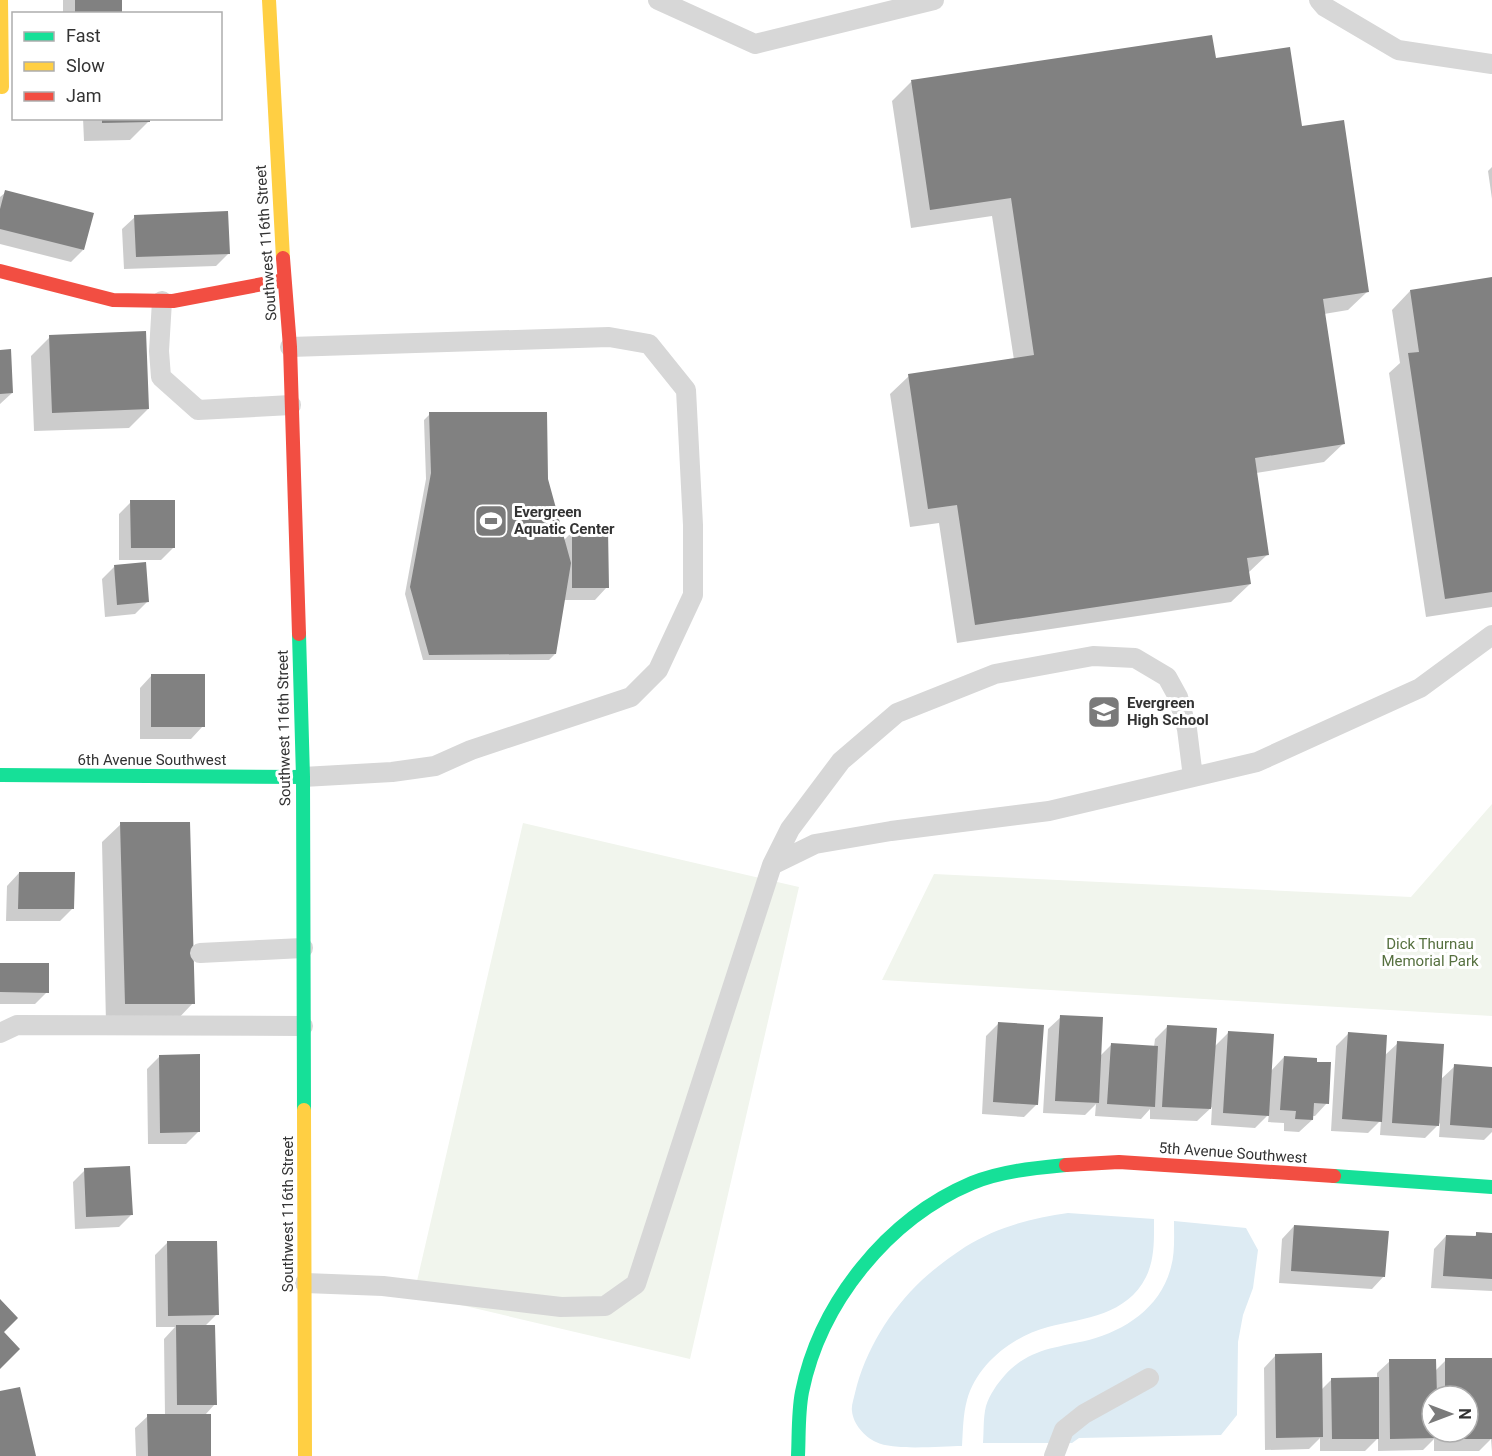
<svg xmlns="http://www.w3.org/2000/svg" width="1492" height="1456" font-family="Roboto,sans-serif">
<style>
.green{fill:#f1f5ed}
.water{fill:#ddebf3}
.shadow{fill:#0003;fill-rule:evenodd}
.building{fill:#818181}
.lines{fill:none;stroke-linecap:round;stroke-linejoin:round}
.lane{stroke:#d7d7d7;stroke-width:20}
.fast{stroke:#16e098;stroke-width:14}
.slow{stroke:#ffcf43;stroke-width:14}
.jam{stroke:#f24e42;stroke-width:14}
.labels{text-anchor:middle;stroke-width:6;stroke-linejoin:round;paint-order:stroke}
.street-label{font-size:15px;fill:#333;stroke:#fff}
.poi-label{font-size:15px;font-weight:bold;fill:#333;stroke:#fff;text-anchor:start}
.park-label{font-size:15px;fill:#56703f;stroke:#fff}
</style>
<rect width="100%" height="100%" fill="#fff"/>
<path class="green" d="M1492,804v212l-610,-36 52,-106 477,23z
M523,823l276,64 -109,472 -276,-65z"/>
<path class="water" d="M1068,1213l86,6c0,19 1,40 -8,58 -19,38 -61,41 -98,50 -35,9 -71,37 -81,73 -4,14 -4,31 -5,46 -21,0 -68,5 -86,-4 -11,-5 -23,-18 -24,-31 -1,-5 2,-13 3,-18 10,-42 35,-83 67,-113 13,-12 28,-23 43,-33 32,-20 67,-29 103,-34z
M1174,1221l72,7 12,22 -3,23 -2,15 -10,27 -5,27 -1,73 -16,20 -142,3 -7,5h-89c1,-12 0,-25 3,-37 4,-12 11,-22 19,-31 25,-27 51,-27 84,-35 37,-10 72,-33 82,-73 4,-14 3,-30 3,-46z"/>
<path class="shadow" d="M63,0h57l1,14h-58z
M1211,37l3,22 86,69 67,164 -19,18 -24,4 19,130 -19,18 -68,11 12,81 -20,19 2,11 -19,18 -274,41 -18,-120 -29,4 -20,-133 19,-18 105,-16 -22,-144 -81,12 -19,-127 19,-19z
M83,118h65v4l-18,18 -46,1z
M1492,167v32l-4,-28z
M6,192l77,58 -12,12 -71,-18v-47z
M135,217l94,36 -13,13 -92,3 -2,-40z
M1492,279v328l-66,10 -37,-244 11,-10 -8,-53 18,-19z
M50,337l98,72 -19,19 -95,3 -3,-75z
M0,351l12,42 -12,11z
M430,414l133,127 9,-9 35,55 -12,13h-32l-8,54 -6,6h-126l-18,-66 21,-115 -2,-59z
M131,502l43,45 -13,13h-42v-46z
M114,567l33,35 -12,12 -30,3 -3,-38z
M152,675l51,51 -12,13h-51v-51z
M121,824l72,179 -18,19 -69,1 -4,-181z
M19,873l54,35 -13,13h-54l1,-35z
M0,964l47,28 -12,12h-35z
M1061,1017l39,39 11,-11 43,2 1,-8 12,-12 47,20 14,-14 42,39 14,-15 43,46 -12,13h-3v4l-13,12 -15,-1v-8l-16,-1 1,-8 -14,14 -44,-3 1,-18 -15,14 -47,-2v-10l-9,10 -46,-3 1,-12 -11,11 -42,-2 5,-84z
M998,1024l39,80 -13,13 -42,-3 4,-78z
M1348,1034l36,22 14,-13 42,37 15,-14 37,2v64l-8,8 -45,-3 1,-14 -15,15 -45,-3 1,-15 -13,13 -37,-2 5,-85z
M160,1056l39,75 -13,13h-38l-1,-75z
M85,1170l46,45 -12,12 -44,2 -2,-47z
M1294,1226l90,50 -12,13 -93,-6 3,-44z
M1477,1234l15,5v52l-61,-3 3,-39 12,-13 27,2z
M167,1243l50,71 -12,12 10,78 -10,11 5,41h-74l-1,-28 13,-12h17l-1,-77 11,-12h-19l-1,-72z
M1276,1355l45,35 11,-11 45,-1v-5l13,-12 45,10 11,-11 46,32v60l-1,-13 -12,12h-45v-12l-11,11 -45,1v-13l-13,13h-45v-13l-11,11 -44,1 -1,-82zM1432,1396h36v36h-36z"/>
<path class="building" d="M75,0h47v14h-47z
M1212,35l4,23 74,-11 12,79 42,-6 25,172 -46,7 22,145 -90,14 14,97 -22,3 4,26 -276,41 -18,-120 -29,4 -20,-135 126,-19 -23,-157 -81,12 -19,-130z
M102,118h48v4l-48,1z
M5,190l89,23 -10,37 -84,-21v-20z
M228,211l2,43 -94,3 -2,-42z
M1492,277v315l-47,7 -37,-246 11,-1 -9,-62z
M146,331l3,78 -97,4 -3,-78z
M11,349l2,44 -13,1v-44z
M429,412h118l1,67 23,84 -15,91 -127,1 -19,-68 21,-114z
M130,500h45v48h-44z
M608,529l1,59h-37v-58z
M146,562l3,40 -32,3 -3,-40z
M151,674h54v53h-54z
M120,822h70l5,182h-70z
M19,872h56l-1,37h-56z
M0,963h49v30l-49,-1z
M1060,1015l43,2 -4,86 -44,-2z
M998,1022l46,3 -6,80 -45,-3z
M1167,1025l50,3 -6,81 -49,-2z
M1228,1031l46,3 -5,82 -46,-3z
M1348,1032l39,3 -5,87 -40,-3z
M1397,1041l47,3 -5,82 -47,-3z
M1111,1043l47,3 -3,61 -48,-3z
M200,1054v78l-40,1 -1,-78z
M1284,1056l33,2v4h14l-2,42 -15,-1 -1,17 -18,-1 1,-8 -16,-1z
M1454,1064l38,3v61l-42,-3z
M130,1166l3,49 -47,2 -2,-49z
M1294,1225l95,6 -4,46 -94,-6z
M1476,1232l16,1v46l-49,-3 3,-41 30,1z
M167,1241h50l2,74 -51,1z
M0,1299l18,19 -14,14 16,17 -20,20z
M176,1325h39l2,80h-40z
M1322,1353l1,84 -47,1 -1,-84z
M1445,1358h47v81h-46v-7h22v-36h-23z
M1389,1359h47l1,37h-5v36h5v6l-47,1z
M1379,1377v62h-47l-1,-61z
M20,1387l16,69h-36v-65z
M147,1414h64v42h-63z"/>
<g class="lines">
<path class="lane" d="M658,0l97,44 179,-44
M1319,0l6,7 73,43 94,14
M162,301l-3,50 2,26 37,33 93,-5
M290,347l319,-10 40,7 37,46 7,135v70l-35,75 -27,27 -160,53 -36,16 -43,6 -89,5
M772,865l18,-36 51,-68 56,-48 98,-39 98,-18 42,2 32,19 11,20 9,32 6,48
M200,953l103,-5
M0,1033l17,-8 286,1
M305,1283l78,3 178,21 44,-1 31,-22 136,-419 43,-21 76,-13 158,-20 208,-49 163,-74 72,-53
M1054,1456l10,-26 20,-16 65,-36"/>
<path class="fast" d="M299,634l4,143 1,333
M0,775l303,2
M1334,1176l158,11
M798,1456c1,-21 0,-43 4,-64 18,-89 85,-173 170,-209 29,-12 63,-15 94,-18"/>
<path class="slow" d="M1,0l1,87
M269,0l14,258
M304,1110l1,346"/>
<path class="jam" d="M283,258l7,89 9,287
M0,271l113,29 60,1 111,-21
M1066,1165l53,-3 215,14"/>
</g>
<defs>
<symbol id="stadium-square" viewBox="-11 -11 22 22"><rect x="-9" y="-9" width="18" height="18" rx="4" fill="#7a7a7a" stroke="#fff"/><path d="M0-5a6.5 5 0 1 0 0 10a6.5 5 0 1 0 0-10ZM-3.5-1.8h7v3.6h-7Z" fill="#fff"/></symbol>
<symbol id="school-square" viewBox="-11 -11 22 22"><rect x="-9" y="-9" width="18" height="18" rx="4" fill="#7a7a7a" stroke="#fff"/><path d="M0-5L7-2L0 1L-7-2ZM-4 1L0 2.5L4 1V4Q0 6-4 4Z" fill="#fff"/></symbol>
</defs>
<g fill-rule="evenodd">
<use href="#stadium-square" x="472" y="502" width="38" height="38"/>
<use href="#school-square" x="1085" y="693" width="38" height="38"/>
</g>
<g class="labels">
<g class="street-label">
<text transform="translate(266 243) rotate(-94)" y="5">Southwest 116th Street</text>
<text transform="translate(284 728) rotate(-91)" y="5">Southwest 116th Street</text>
<text x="152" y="765">6th Avenue Southwest</text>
<text transform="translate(1233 1153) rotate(4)" y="5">5th Avenue Southwest</text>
<text transform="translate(288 1214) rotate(-90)" y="5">Southwest 116th Street</text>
</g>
<g class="poi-label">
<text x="514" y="517">Evergreen<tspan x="514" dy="17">Aquatic Center</tspan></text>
<text x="1127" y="708">Evergreen<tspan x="1127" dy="17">High School</tspan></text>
</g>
<g class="park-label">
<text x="1430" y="949">Dick Thurnau<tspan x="1430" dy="17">Memorial Park</tspan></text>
</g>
</g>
<rect x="12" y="12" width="210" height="108" fill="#ffffff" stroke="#adadad" stroke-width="1.5"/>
<rect x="24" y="32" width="30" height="9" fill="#16e098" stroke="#adadad" stroke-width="1.5"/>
<text x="66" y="42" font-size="18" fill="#333333">Fast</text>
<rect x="24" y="62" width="30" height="9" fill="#ffcf43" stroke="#adadad" stroke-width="1.5"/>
<text x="66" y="72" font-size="18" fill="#333333">Slow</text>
<rect x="24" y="92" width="30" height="9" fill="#f24e42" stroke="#adadad" stroke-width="1.5"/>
<text x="66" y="102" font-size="18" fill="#333333">Jam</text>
<g transform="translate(1450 1414) rotate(90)"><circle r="28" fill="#ffffff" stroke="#adadad" stroke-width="1.5"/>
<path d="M0-4.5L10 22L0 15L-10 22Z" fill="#7a7a7a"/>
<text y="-9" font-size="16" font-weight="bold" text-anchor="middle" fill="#333333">N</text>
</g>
</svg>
